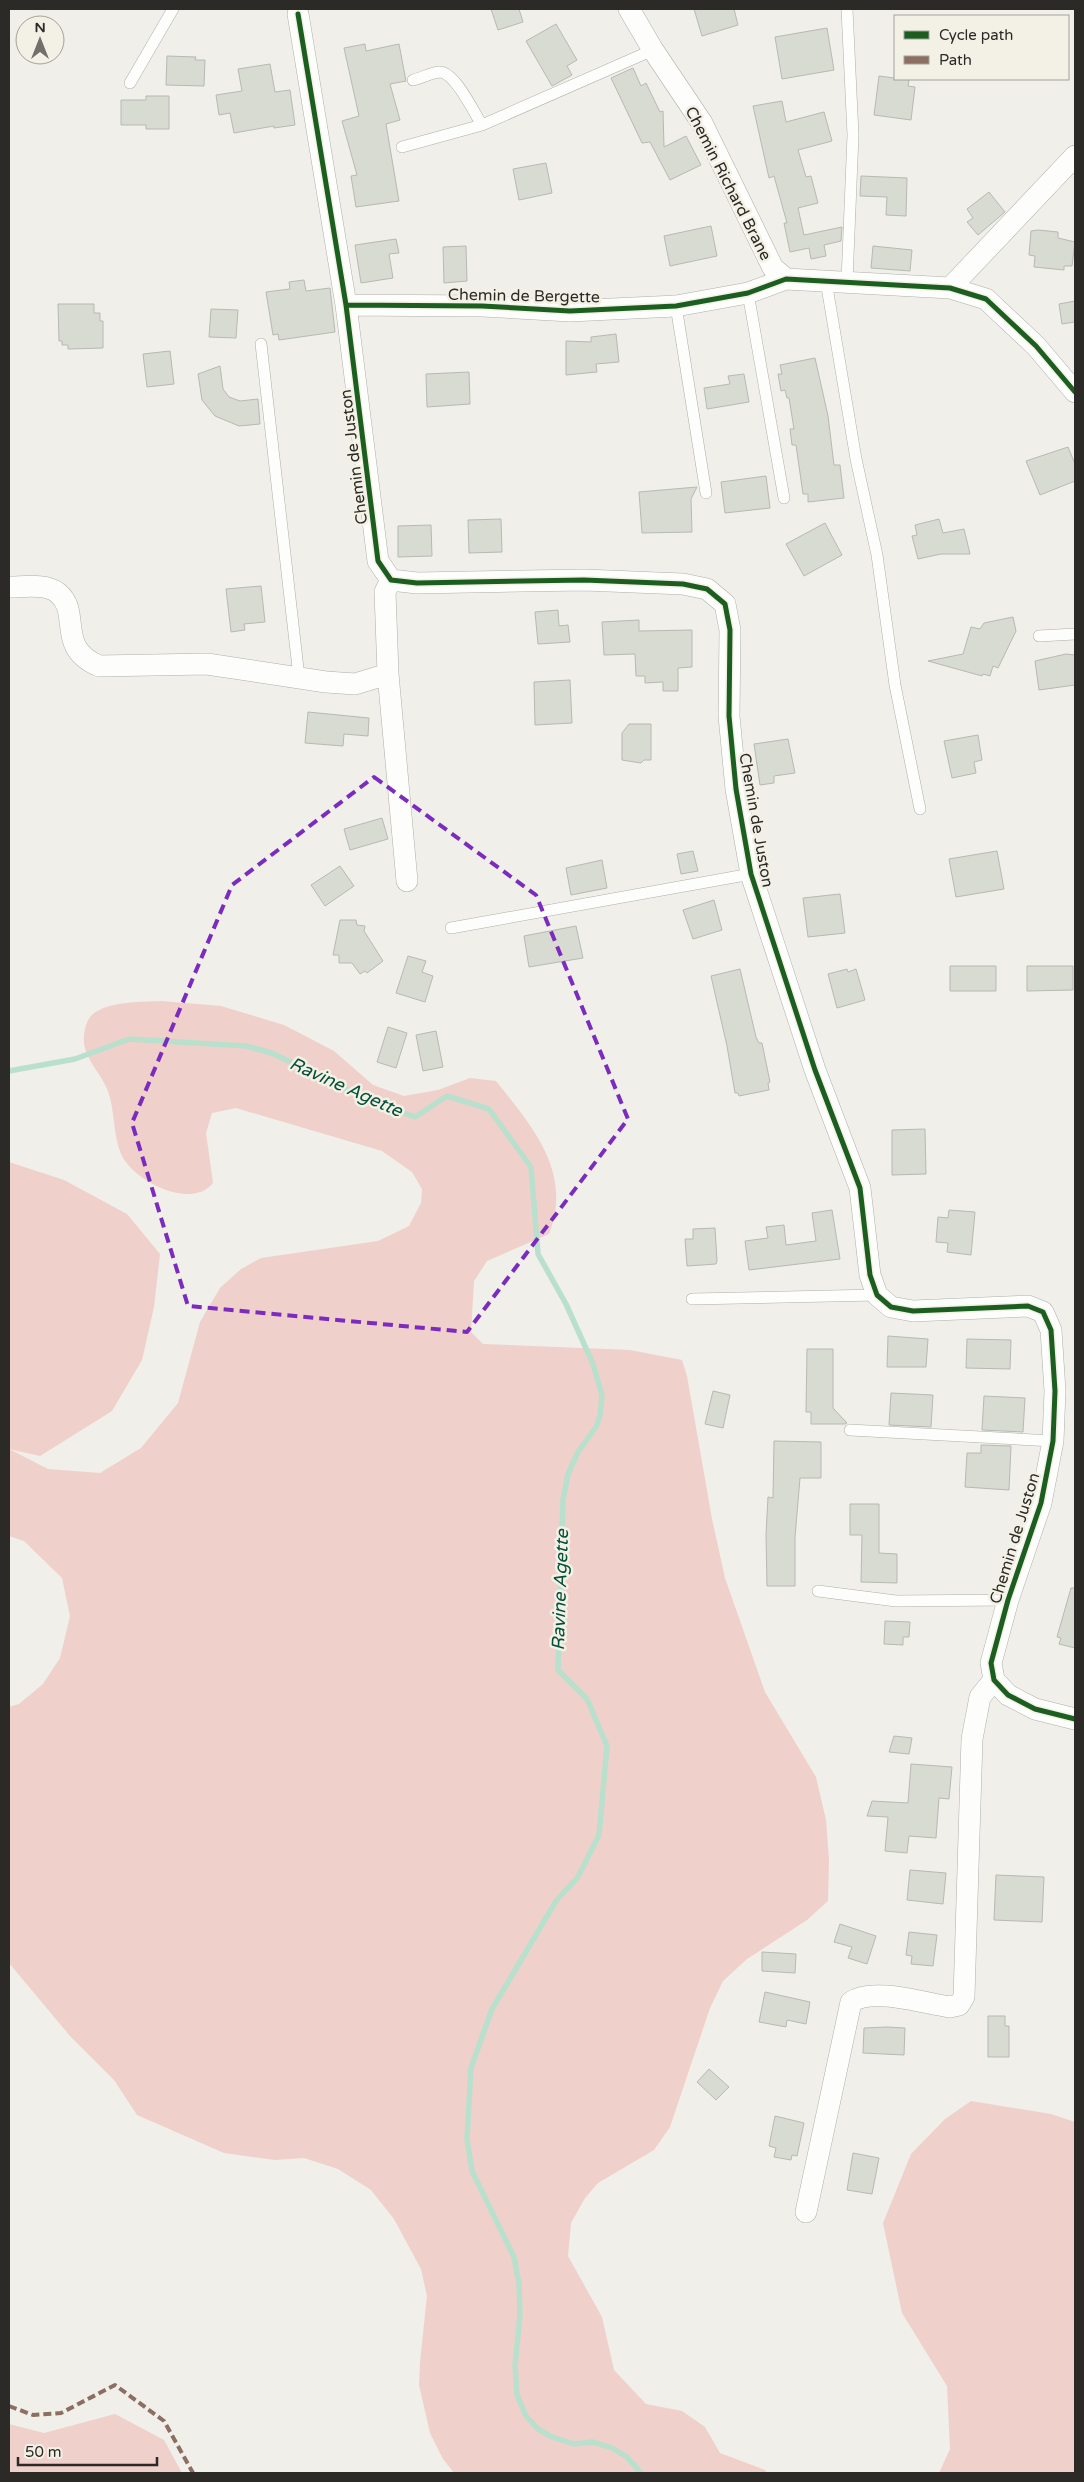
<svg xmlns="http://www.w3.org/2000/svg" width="1084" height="2482" font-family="'Varela Round',sans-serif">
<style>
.green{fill:#f0d0ca}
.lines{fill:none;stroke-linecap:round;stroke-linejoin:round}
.stream{stroke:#b9e0cc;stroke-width:5.5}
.building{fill:#d7dbd1;stroke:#b8b9b4}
.lane-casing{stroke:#afafaa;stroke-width:12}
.street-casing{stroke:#afafaa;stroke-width:22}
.lane{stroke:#fdfdfc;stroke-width:11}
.street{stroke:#fdfdfc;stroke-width:21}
.quiet{stroke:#8d6e63;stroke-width:4;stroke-dasharray:8 4;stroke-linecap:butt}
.cycleway-casing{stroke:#f3f1e6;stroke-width:8}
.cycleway{stroke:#1b5e20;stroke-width:5}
.marked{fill:none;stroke:#7b2cbf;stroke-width:4;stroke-dasharray:10 6;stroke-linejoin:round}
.labels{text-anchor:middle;stroke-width:5;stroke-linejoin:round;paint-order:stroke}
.street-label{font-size:16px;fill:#2b2a26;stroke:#f3f1e6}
.water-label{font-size:18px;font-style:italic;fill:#05503a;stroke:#f3f1e6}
</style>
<rect width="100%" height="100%" fill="#f0efe9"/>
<path class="green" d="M161,1001l60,5 63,19 50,26 39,34 31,11 34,-6 32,-12 26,3c37,46 77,92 53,153l-62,27 -13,20 -3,51 12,12 147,6 52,10 5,16 25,143 13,59 40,114 51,85 10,43 3,40 -1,41 -21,19 -60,39 -24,22 -13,27 -40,119 -16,23 -56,33 -13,15 -14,25 -3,33 34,61 12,53 32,34 36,7 23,16 15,26 45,17 2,3h-313l-11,-14 -13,-26 -11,-48 1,-23 7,-66 -6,-27 -27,-50 -23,-29 -33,-21 -34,-11 -29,2 -51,-7 -87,-38 -23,-35 -44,-44 -61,-73v-256l10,-3 24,-20 17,-26 10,-42 -8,-38 -38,-37 -15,-5v-87l39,20 52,4 41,-25 37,-45 22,-81 20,-34 21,-19 20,-11 117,-17 31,-15 12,-23 1,-14 -10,-17 -30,-21 -146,-43 -24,5 -6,20 7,50c-22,28 -81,-3 -92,-29 -8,-19 -6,-43 -13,-63 -6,-15 -19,-28 -23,-43 -3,-9 0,-27 7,-33 15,-14 50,-13 69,-14z
M9,1162l55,18 63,34 33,40 -6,53 -12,53 -30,51 -72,45 -31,-7z
M971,2101l80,13 24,8v351h-136l11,-24 -3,-63 -45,-73 -19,-90 28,-69 34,-35z
M115,2414l49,26 18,33h-173v-49l35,9z"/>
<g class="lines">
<path class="stream" d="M9,1071l66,-12 54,-20 117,7 26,7 90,44 53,20 32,-21 42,13 42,58 7,87 28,50 27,60 9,31 -2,21 -4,11 -18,25 -10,22 -5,26 -5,170 29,29 20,47 -8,89 -21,42 -22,24 -64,108 -21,59 -4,71 5,32 42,86 5,27 1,31 -5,50 2,30 9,21 12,13 14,8 22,7 19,-2 19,6 15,9 14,16"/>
</g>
<path class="building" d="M491,9h28l4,13 -25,8z
M694,9h40l4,16 -36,11z
M556,24l21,36 -10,6 5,9 -20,11 -26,-45z
M827,28l7,42 -52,9 -7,-42z
M365,44l1,7 33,-7 7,37 -16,3 10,36 -14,4 13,77 -43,6 -5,-31 6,-1 -15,-54 17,-5 -15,-68z
M167,56l29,1 -1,3h10l-1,26 -38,-1z
M270,64l5,28 15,-2 5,35 -21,3v-2l-40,7 -4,-20 -11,2 -3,-20 26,-4 -4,-22z
M633,68l8,18 5,-3 14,29 3,-1 1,36 22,-11 15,29 -31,15 -20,-38 -8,1 -31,-65z
M879,76l30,4 -1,6 7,1 -4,33 -37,-5z
M146,96h23v33h-23v-4h-25v-25h25z
M782,101l4,21 38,-10 8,29 -34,9 8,27 5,-1 7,27 -20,5 6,27 38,-8 -1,14 -17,4 2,11 -15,3 -2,-11 -19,4 -6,-29h3l-13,-47 -5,2 -16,-72z
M546,163l6,30 -33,7 -6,-31z
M861,176l46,2 -1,38 -20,-1 1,-18 -27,-1z
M989,192l16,20 -27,23 -11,-13 6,-4 -6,-9z
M711,226l6,30 -47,10 -6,-30z
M1038,230l20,2v6l17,4 -3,24h-8v4l-30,-3 1,-11 -6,-1 2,-24z
M396,239l3,14 -10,1 4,24 -32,5 -6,-38z
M466,246l1,35 -23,2 -1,-36z
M873,246l39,4 -2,21 -39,-3z
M304,280l2,11 24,-3 5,44 -56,8 -1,-6 -5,1 -7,-43 24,-3 -1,-7z
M1075,301v21l-13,2 -3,-20z
M58,304h36v9h6v8h3v27l-35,1v-4h-6v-4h-3z
M211,309l27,1 -2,28 -27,-1z
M616,334l3,28 -23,2 1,8 -31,3v-34l25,1v-5z
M170,351l4,33 -27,3 -4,-33z
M815,358l13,58 6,49h6l4,33 -36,4v-8h-5l-7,-49h-4l-2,-16h4l-5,-31h-2l-2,-8 -4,1 -3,-17h4l-2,-9z
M220,366l3,23 6,8 11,4 18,-2 2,25 -21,2 -24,-10 -13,-16 -4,-26z
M469,372l1,32 -43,3 -1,-33z
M744,374l5,28 -42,7 -3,-21 26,-4 -2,-8z
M1068,447l7,17v17l-35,14 -14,-34z
M766,476l4,32 -45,5 -4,-31z
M697,487l-6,12 1,33 -50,1 -3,-41z
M501,519l1,33 -33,1 -1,-33z
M939,519l4,14 21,-4 6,25h-29l-23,5 -6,-23 5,-1 -2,-10z
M825,523l17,32 -38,21 -18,-32z
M431,525l1,31 -34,1v-31z
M261,586l4,36 -21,2 1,6 -14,2 -5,-43z
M558,610l1,16 9,-1 2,17 -32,2 -3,-32z
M1013,617l3,14 -18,37 -5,-2 -3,10 -7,-2 -1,2 -54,-15 35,-7 8,-27 9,2 4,-6z
M639,620v11l53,-1v37l-14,1v23h-15v-9l-18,1v-7h-9l-1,-22 -31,1 -2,-33z
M1066,654l9,1v30l-36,5 -4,-29z
M570,680l2,43 -37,2 -1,-43z
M308,712l61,6 -1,18 -24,-2 -1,12 -38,-3z
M629,724h22v36h-7l-3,3 -19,-3v-27z
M978,735l4,25 -8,2 2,11 -24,5 -8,-37z
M788,739l7,34 -21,3v7l-14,2 -6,-41z
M382,818l6,21 -38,11 -6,-21z
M693,851l5,20 -17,3 -4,-20z
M997,851l7,38 -48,8 -7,-38z
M602,860l5,28 -36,7 -5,-27z
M340,866l14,20 -29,20 -14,-21z
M840,894l5,39 -37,4 -5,-39z
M714,900l8,30 -29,9 -10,-29z
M340,920h16l1,5 8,1 -1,5 19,30 -16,12 -2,-2 -5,3 -8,-11h-13v-8h-6z
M576,926l7,32 -54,9 -5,-31z
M408,956l18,5 -4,11 11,4 -8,26 -29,-9z
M950,966h46v25h-46z
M1027,966h46v24l-46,1z
M740,969l16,68 3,6h3l8,39 -2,1 1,7 -30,6 -1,-3h-3l-8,-47 -16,-70z
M847,969l1,3 8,-3 9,31 -28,8 -9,-34z
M388,1027l19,6 -11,35 -19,-6z
M436,1031l7,36 -20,4 -7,-36z
M925,1129l1,45 -34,1v-45z
M832,1210l8,49 -91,11 -4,-29 23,-3 -2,-11 18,-2 2,20 30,-4 -4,-28z
M949,1210l26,2 -4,43 -24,-3 1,-9 -12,-1 2,-25 10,1z
M715,1228l2,33 -1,3 -29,2 -2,-27h8v-10z
M888,1336l40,3 -2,28h-39z
M967,1339l44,1 -1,29 -44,-1z
M807,1349h26v59l14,15 -2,1h-34v-12h-5z
M713,1391l17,4 -7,33 -18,-4z
M891,1393l42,2 -2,32 -42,-2z
M984,1396l41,2 -2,34 -41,-2z
M774,1441l47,1v36h-21l-5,59v49h-28l-1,-51 2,-38 5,1z
M981,1445l30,1 -2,44 -44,-3 2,-34h14z
M850,1504h29v49l18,1v29l-36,-1 1,-47h-12z
M1071,1588h4v60l-16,-4 2,-6 -4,-1z
M885,1621l25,1 -1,15h-6v8l-19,-1z
M894,1736l18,2 -3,16 -20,-2z
M911,1764l41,3 -3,32 -10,-1 -3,40 -27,-2 -2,17 -22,-2 3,-34 -21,-1 5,-15 36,2z
M910,1870l36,3 -3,31 -36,-4z
M996,1875l48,2 -2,45 -48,-2z
M840,1924l36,12 -9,28 -19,-6 4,-11 -18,-5z
M909,1932l28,3 -4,31 -22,-2 1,-8 -6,-1z
M762,1952l34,2 -1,19 -33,-2z
M765,1992l45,10 -4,22 -19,-4 -1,7 -27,-5z
M988,2016h17v10h4v31h-21z
M887,2027l18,1 -1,27 -41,-2 1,-25z
M709,2069l20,18 -13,13 -19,-18z
M775,2116l29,7 -7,33 -5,-1 -1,5 -17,-3 2,-9 -7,-2z
M853,2153l26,5 -7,36 -25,-4z"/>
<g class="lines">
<defs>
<path id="lane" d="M413,80c8,-2 18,-7 26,-8 16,-1 35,41 43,53
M130,83l43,-74
M402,147l80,-22 171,-75
M826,281l30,178 21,96 18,130 25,124
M847,281l6,-146 -6,-126
M748,293l36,205
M676,306l30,187
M261,344l38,333
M1039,636l36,-2
M451,928l300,-54
M692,1299l185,-4
M850,1430l203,11
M818,1591l78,10 112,-1"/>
<path id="street" d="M629,9l24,41 49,73 71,145 13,11
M298,14l48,291 32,256 13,19 26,3 167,-3 99,4 24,5 18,15 5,26 -1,86 7,73 15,85 64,196 45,118 10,87 7,20 14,12 22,4 115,-5 15,6 8,18 4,61 -2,50 -12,62 -33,97 -17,63 3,17 14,15 27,14 40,10
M950,288l125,-132
M346,305l136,1 88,5 106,-5 72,-13 38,-14 164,9 36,11 50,47 39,46
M391,580l-6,12 3,82 19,207
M9,587c14,0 37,-4 49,6 24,20 -3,54 41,73l108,-2 119,18 29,2 33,-10
M806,2212l45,-210c22,-15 72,1 99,5l9,-2 5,-8 8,-258 8,-42 14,-17"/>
</defs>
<use href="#lane" class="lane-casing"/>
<use href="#street" class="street-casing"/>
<use href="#lane" class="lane"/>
<use href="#street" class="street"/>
<path class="quiet" d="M9,2406l24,9 28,-2 54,-28 49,36 29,52"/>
<defs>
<path id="cycleway" d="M298,14l48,291 32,256 13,19 26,3 167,-3 99,4 24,5 18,15 5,26 -1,86 7,73 15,85 64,196 45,118 10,87 7,20 14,12 22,4 115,-5 15,6 8,18 4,61 -2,50 -12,62 -33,97 -17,63 3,17 14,15 27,14 40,10
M346,305l136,1 88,5 106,-5 72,-13 38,-14 164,9 36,11 50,47 39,46"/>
</defs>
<use href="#cycleway" class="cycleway-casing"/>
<use href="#cycleway" class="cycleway"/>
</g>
<path class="marked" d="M374,777l162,118 92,224 -161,213 -279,-26 -56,-183 100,-238z"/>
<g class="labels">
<g class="street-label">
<text transform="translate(729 183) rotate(63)" y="6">Chemin Richard Brane</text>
<text transform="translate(524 295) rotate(1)" y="6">Chemin de Bergette</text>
<text transform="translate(353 457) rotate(-97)" y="6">Chemin de Juston</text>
<text transform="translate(757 820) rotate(80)" y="6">Chemin de Juston</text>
<text transform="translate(1014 1538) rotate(-73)" y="6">Chemin de Juston</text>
</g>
<g class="water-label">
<text transform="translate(346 1087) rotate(24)" y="6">Ravine Agette</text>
<text transform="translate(560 1590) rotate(-88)" y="6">Ravine Agette</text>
</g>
</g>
<rect width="1084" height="2482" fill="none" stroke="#2b2a26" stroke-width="20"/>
<rect x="894" y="15" width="175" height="65" fill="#f3f1e6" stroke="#a3a199"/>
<rect x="904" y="31" width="25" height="8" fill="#1b5e20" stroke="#a3a199"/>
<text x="939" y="40" font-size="15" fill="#2b2a26">Cycle path</text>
<rect x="904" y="56" width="25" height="8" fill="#8d6e63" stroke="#a3a199"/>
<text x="939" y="65" font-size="15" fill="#2b2a26">Path</text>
<g transform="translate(40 40)"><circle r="24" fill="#f3f1e6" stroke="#a3a199"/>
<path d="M0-4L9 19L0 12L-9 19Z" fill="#706f6a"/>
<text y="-8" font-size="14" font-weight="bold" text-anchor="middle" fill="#2b2a26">N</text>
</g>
<path d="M18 2457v8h139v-8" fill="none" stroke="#2b2a26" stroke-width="2.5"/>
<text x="25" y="2457" font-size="15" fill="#2b2a26" stroke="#f3f1e6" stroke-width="4" paint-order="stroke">50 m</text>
</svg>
